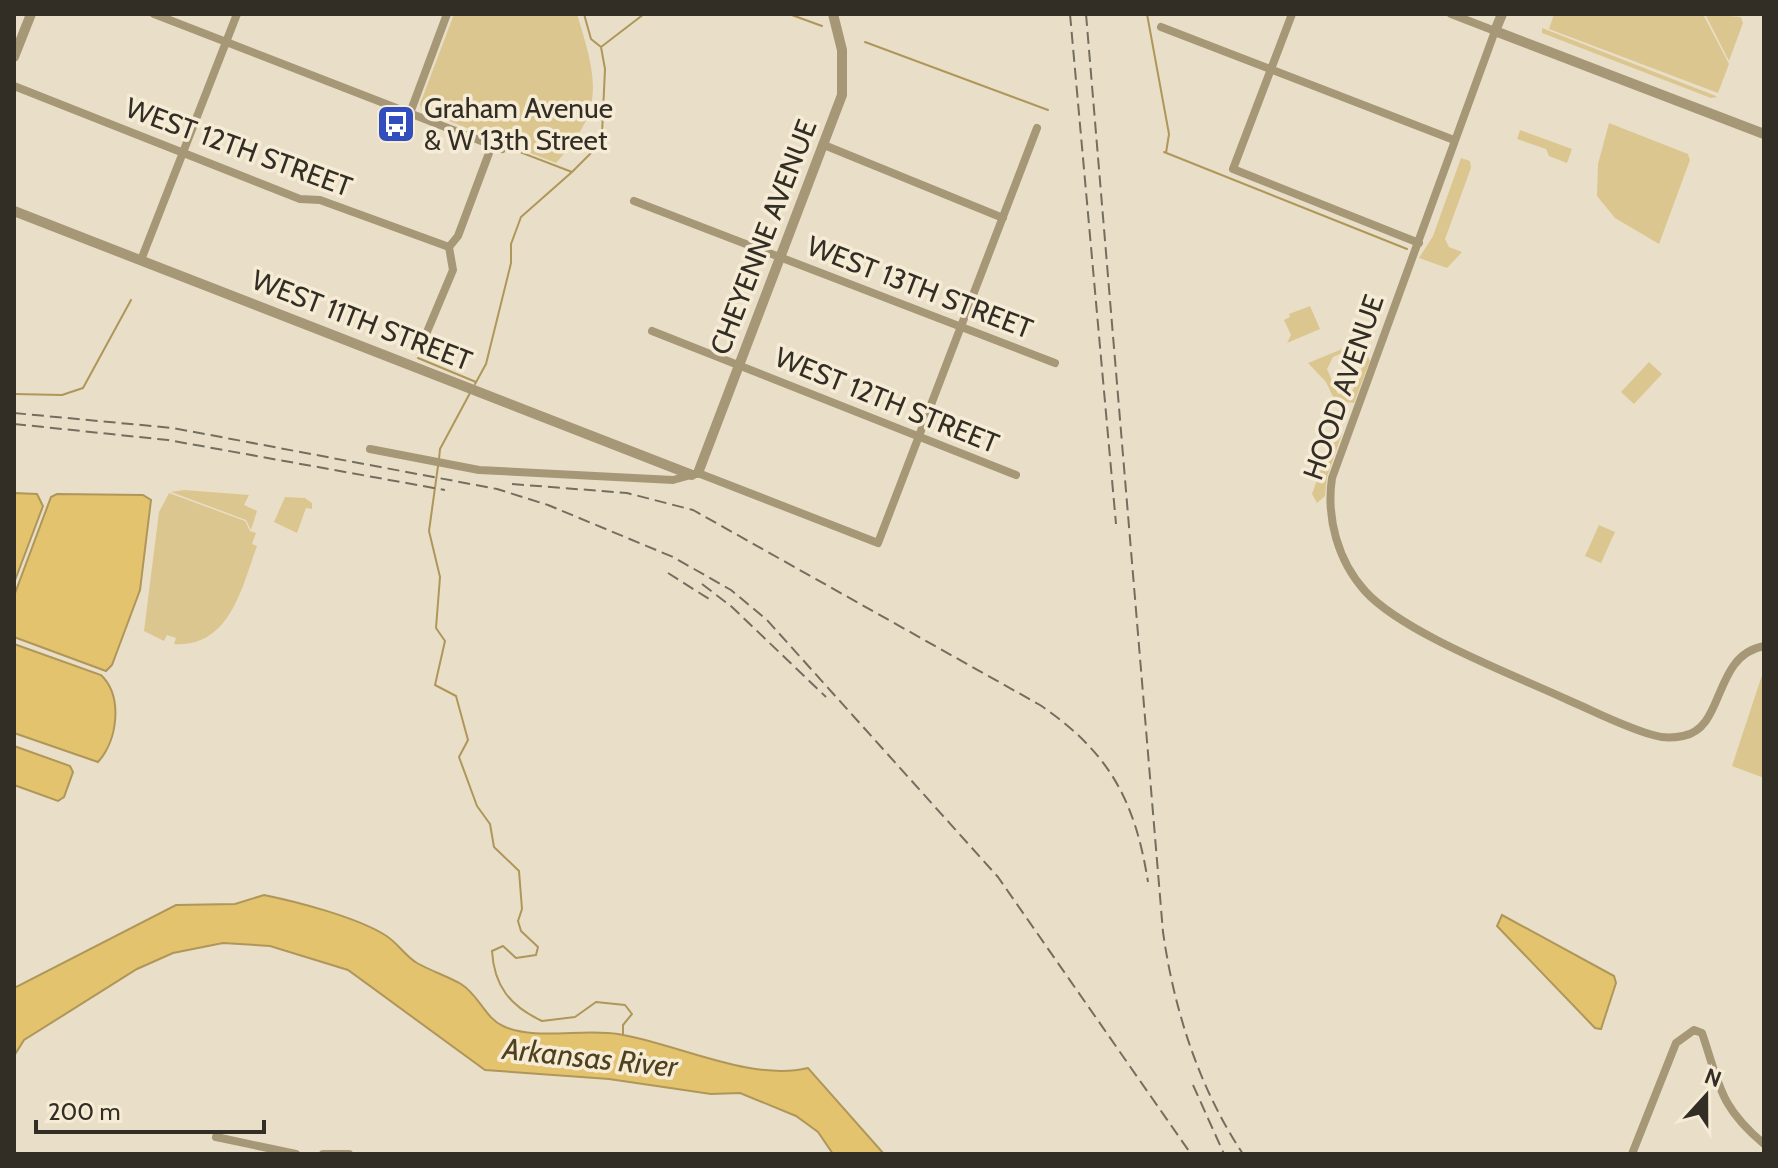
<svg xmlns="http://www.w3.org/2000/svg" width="1778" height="1168" font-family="Cabin,sans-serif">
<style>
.green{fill:#dcc690;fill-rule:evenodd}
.water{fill:#e4c36f;stroke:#af9659;stroke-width:2}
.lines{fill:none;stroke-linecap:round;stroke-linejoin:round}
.stream{stroke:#af9659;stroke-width:2}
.minor{stroke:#a69877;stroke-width:8}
.tertiary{stroke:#a69877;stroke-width:10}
.rail{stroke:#746e60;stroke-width:2;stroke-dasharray:12 6;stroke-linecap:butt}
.labels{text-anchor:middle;stroke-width:7;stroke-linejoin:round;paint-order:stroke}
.poi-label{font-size:28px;fill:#322e25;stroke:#f6ecd5;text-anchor:start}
.street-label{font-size:28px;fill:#322e25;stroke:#f6ecd5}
.water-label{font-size:30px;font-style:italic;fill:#50411e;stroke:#f6ecd5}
</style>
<rect width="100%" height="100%" fill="#e9dfc8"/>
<path class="green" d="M454,14h123c20,66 29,95 -21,149l-135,-53 -1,-6z
M1554,14h149l26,50 -11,29 -169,-64z
M1705,14l36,3 2,6 -14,38z
M1542,28l174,68 1,1 -6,1 -169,-65z
M1609,123l79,31 2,6 -31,84 -44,-26 -18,-22 1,-32z
M1520,130l52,19 -5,14 -18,-7 -3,-7 -29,-10z
M1461,158l9,3 1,7 -26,71 4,8 13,5 -15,16 -28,-10 14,-22z
M1310,306l10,23 -33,14 4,-8 -7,-15 6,-3 -1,-3z
M1352,345l13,5 5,11 -16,42 -19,-2 -9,-19 -18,-19zM1349,350l14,3 2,7 -12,30 -15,4 -11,-25 6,-12z
M1649,362l13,12 -28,30 -13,-12z
M1337,424l5,10 -15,43 -2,19 -8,7 -5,-9z
M184,490l65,5 -5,10 13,6 -6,19 -5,-10 -75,-28z
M169,493l76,28 5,10 6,2 -4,11 5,2c-15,41 -27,102 -83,98l2,-6 -9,-3 -3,6 -20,-10 15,-119z
M285,497l20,1 7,5v6l-6,-1 -9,25 -23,-11z
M1599,525l16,7 -14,31 -16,-7z
M1764,669v109l-32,-12z"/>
<path class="water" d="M14,493l23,1 6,12 -29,77z
M57,494l86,1 8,5 -11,90 -28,75 -6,6 -92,-34v-41l37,-99z
M14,644l87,31c22,21 17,65 -3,87l-84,-29z
M14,746l56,20 3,6 -9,25 -6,4 -44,-16z
M264,895c34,7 92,22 121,40 12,7 20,21 32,28 14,8 30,13 44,21 18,11 24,34 42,42 31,15 81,2 115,8 57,9 133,48 190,34l76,86h-51l-15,-22 -22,-16 -56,-23 -29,1 -102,-15 -124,-9 -137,-100 -78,-24 -47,-3 -50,10 -36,16 -113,71 -10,16v-68l162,-83 59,-1z
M1502,915l112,61 2,7 -15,46 -6,-1 -98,-102z"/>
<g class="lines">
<path class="stream" d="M789,14l33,12
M1147,14l22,120 -3,19
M865,42l183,68
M601,47l43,-33
M504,146l68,26
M1164,152l243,97
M418,358l58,24
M475,384l11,-20 25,-101v-19l10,-27 51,-45 24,-24 6,-14 3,-65 -4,-22 -10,-8 -7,-25
M14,394l48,1 21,-7 48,-88
M439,459l1,-10 30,-56
M438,466l-9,65 11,46 -4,51 9,13 -10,44 21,11 12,44 -9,17 18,49 13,18 4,23 25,24 3,38 -4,12 3,10 17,16 -2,8 -20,3 -13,-12 -11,5c2,35 18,55 50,70l33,-4 21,-15 29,3 7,9 -9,11v9"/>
<path class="minor" d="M154,14l348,135
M1292,14l-59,155 186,74
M1451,14l44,17 -163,447c-6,40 6,83 33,113 38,42 149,84 203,109 28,12 56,27 85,35 9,3 20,3 30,1 43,-8 29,-80 81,-90
M1161,27l293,113
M14,86l286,113 20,1 129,47
M410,113l37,-99
M824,145l179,73
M634,201l421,162
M449,247l9,-11 34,-91
M141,260l96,-246
M652,331l364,144
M424,339l29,-69 -4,-23
M370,449l109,21 194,10 25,-7 180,70 159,-415
M216,1137l80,17
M323,1154h26
M1632,1154l44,-111 18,-13 8,3c18,53 17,73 62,111"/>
<path class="tertiary" d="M1502,14l-7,17 269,103
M14,57l17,-43
M14,211l678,264
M698,473l144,-378v-45l-9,-36"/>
<path class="rail" d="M1070,14l46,510
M1086,14l77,918c11,78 36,156 80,222
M14,413l159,15 324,61 51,16 125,52 58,33 36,30 231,257 193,277
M14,424l154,16 277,50
M512,484l115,9 66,17 347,195c69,47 95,95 108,177
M668,573l41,26
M702,584l30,23 94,90
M1193,1085l31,69"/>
</g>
<defs>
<symbol id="bus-square" viewBox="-11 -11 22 22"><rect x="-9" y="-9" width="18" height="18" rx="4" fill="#314dbe" stroke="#f6ecd5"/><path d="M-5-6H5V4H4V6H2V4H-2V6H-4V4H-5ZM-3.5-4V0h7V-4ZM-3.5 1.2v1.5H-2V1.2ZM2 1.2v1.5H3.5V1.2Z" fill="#fff"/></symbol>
</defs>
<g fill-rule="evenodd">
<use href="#bus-square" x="374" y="102" width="44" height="44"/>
</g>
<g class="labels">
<g class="poi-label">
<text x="424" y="118">Graham Avenue<tspan x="424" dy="32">&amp; W 13th Street</tspan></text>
</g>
<g class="street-label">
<text transform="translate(239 147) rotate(20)" y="10">WEST 12TH STREET</text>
<text transform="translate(763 237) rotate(-69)" y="10">CHEYENNE AVENUE</text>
<text transform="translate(920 287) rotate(21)" y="10">WEST 13TH STREET</text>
<text transform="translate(362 320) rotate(21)" y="10">WEST 11TH STREET</text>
<text transform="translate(1343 387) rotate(-71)" y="10">HOOD AVENUE</text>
<text transform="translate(887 400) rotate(22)" y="10">WEST 12TH STREET</text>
</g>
<g class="water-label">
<text transform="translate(590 1058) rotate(6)" y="10">Arkansas River</text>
</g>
</g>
<rect width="1778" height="1168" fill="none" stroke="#322e25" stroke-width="32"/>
<g transform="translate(1706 1096) rotate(21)" stroke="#f6ecd5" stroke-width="6" paint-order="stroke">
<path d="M0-6L14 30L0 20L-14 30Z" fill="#322e25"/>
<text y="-12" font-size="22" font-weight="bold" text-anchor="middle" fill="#322e25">N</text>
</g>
<path d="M36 1120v12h228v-12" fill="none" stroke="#322e25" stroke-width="4"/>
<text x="48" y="1120" font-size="24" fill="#322e25" stroke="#f6ecd5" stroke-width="6" paint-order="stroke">200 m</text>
</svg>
